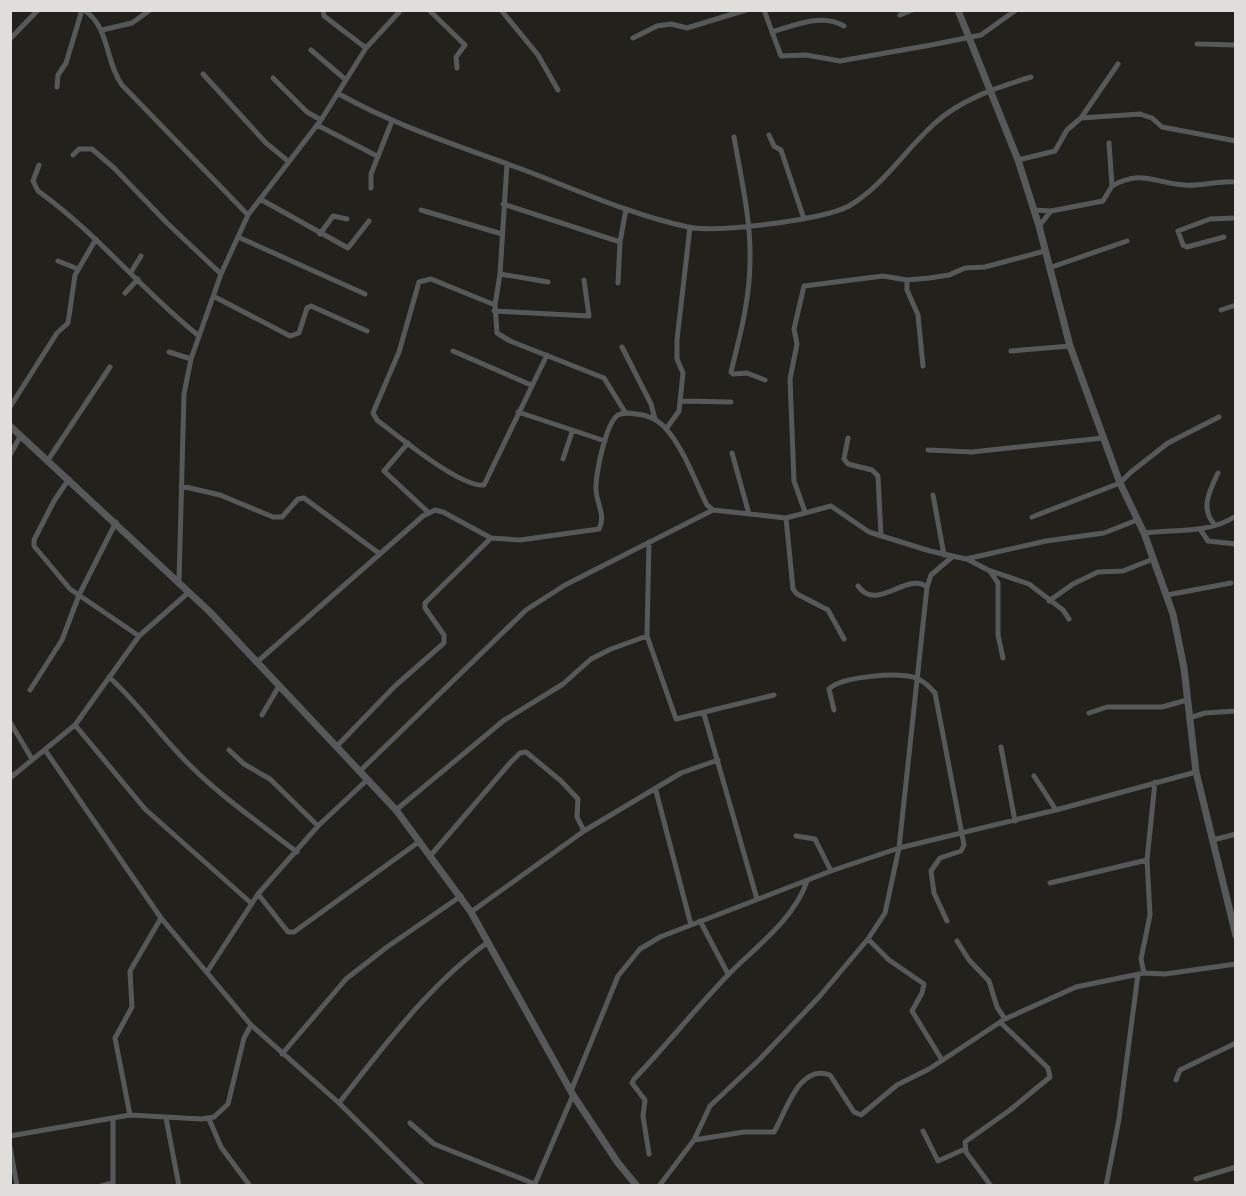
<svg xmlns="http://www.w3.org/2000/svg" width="1246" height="1196" font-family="'Archivo Narrow',sans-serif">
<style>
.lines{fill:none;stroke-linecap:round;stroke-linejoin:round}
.minor{stroke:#56595a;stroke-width:5}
.tertiary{stroke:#56595a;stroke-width:7}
</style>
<rect width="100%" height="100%" fill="#23211b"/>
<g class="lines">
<path class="minor" d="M84,10c26,17 21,52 38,75l126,130
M323,10l1,6 42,32
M429,10l36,35 -9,12 1,11
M501,10l37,45 20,35
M764,10l17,46 25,-1 34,6 91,-16 50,-10 35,-25
M900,15l12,-5
M102,30l30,-7 18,-13
M772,32c23,-7 50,-19 72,-6
M633,38l24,-12 14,-2 16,4 59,-18
M10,39l28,-29
M1197,44l39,1
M311,50l35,30
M203,74l63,69 22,18
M273,78l34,34 14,8
M57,87l1,-12 8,-12 16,-53
M339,94c59,33 123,53 185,76 53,20 108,45 164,57 29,6 134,-7 161,-21 34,-20 56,-56 85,-82 27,-25 64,-37 97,-47
M1081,118l59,-4 12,4 10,9 74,14
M317,125l60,31
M769,135l5,11 7,4 23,69
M734,137c7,41 17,82 16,124 0,37 -10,75 -19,111l2,2 14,-1 18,7
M73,155l6,-6h13l22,19 53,55 54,51
M1018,160l37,-9 12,-21 14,-12 37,-54
M507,164l-7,110 -5,31 2,28 13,8 94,37 21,34
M39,165l-6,16 5,10c59,42 104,100 161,145
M1112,186c29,-17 42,-3 72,-1 17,2 34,-5 52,-3
M371,188v-14l21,-53
M260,199l88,49 21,-27
M503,204l117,38
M421,210l81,24
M1034,210l17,1 52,-10 9,-15 -3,-43
M1039,226l12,-15
M320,234l13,-18 14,3
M238,237l127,57
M1224,237l-37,10 -4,-2 -5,-14 32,-12 26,-1
M58,261l20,8
M1049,268l78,-27
M131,272l10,-16
M500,274l48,8
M907,280v10l11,25 5,51
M618,283l2,-41 6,-33
M125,293l13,-14
M215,297l75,39 9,-3 8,-25 4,-2 56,25
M495,305l-64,-26 -12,3 -20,70 -24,56 -2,5 4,7c21,16 84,68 107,65l63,-130
M1221,310l15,-5
M494,311l95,5 -5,-36
M622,347l29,57 4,15
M453,351l78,34
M1011,351l59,-5
M169,352l22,7
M680,401l51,1
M10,407l47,-74 11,-10 7,-48 21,-36
M518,412l87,29
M666,429l13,-18 4,-38 -6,-14v-19l13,-113
M848,438l-4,21 4,5 24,6 6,6 3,60
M408,443l-24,28 45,42
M928,450l44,2 131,-14
M732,453l17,61
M10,455l11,-20
M563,459l9,-27
M48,460l62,-93
M69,479l-15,22 -20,39v6l36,43 69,47
M181,486l39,9 53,22h9l16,-18 6,-1 76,56
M933,495l11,60
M805,512l-11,-31 -4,-102 7,-35 -3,-15 10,-43 79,-10 24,4 22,-2 20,-3 16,-7 20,-1 60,-16
M1032,517l88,-34 11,-11 37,-29 51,-26
M786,518l7,71 4,5 31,16 16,29
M1214,524c-14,-16 -4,-34 4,-51
M1200,529l8,12 28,3
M1144,533c30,-4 65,1 92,-17
M649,542l-2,94 29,83 98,-24
M952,557l-21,18 -4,12 -28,261 -14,65 -17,26 -49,58 -59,62 -50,47 -16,34 50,-8h30c12,-20 25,-69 56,-57l24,37 7,3 36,-30 32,-16 76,-50 71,-32 68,-14 21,1 71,-10
M967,559l23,12 8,12v52l5,23
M991,571l38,13 34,26 6,9
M179,582l5,-188 7,-35 30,-85 27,-59 73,-95 45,-72 35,-38
M858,586c19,27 49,-15 69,1
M1167,595l64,-12
M1049,601l24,-17 25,-12 25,-1 30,-12
M257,662l166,-146 12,-6 8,2 48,26 29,2 79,-11c8,-15 -5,-29 -3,-44 1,-16 10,-62 22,-70 6,-3 12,-2 18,-1 13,1 24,7 32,17 17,21 27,50 39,74l6,5 73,8 45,-12 38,26 61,19 36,8 80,-18 58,-8 33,-13
M109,677c27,24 46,52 71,78 34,37 77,66 117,97
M30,690l32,-50 17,-45 37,-73
M834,710l-5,-21c13,-13 70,-17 87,-11 8,3 13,8 19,15l29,152 -3,6 -21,7 -9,13 3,22 13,28
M1089,713l18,-6h55l25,-7
M704,714l53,185
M262,715l17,-29
M1189,718l16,-5 31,-2
M10,722l22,37
M75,725l70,84 106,94
M337,746l58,-60 49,-43v-8l-19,-27v-5l66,-65
M1001,747l14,74
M45,750l116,168 90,107 88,78 84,83
M229,750l15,14 26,15 48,47
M360,771l166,-161 39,-25 148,-75
M1034,776l22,34
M10,778l65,-53 64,-89 50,-44
M656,791l35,134
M396,810l107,-89 60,-37 28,-25 20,-10 36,-13
M796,836l19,3 16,32
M1213,840l23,-6
M431,855l79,-92 10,-10 6,-1 35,29 17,18 -1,18 7,14
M1050,883l97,-23
M258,894l30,38h6l126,-91
M471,912l113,-81 97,-58 37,-13
M700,921l28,53
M868,939l21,21 35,24 -2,9 -10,18 30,49
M957,941l12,19 20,21 8,26 8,12
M207,972l51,-78 60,-68 49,-46
M1144,973l-3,-14 9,-44 -3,-55 8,-78
M282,1054l64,-75 41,-32 74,-51
M1176,1080l4,-10 56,-27
M571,1091l47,-115 22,-27 20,-12 171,-66 68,-23 157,-38 140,-38
M339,1103c45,-57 90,-118 149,-161
M130,1115l-15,-77 17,-31 -2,-36 31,-53
M113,1118v68
M166,1118l13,68
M209,1119l12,28 29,39
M410,1123l24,21 101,40
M923,1131l15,30 27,-12
M10,1136l120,-21 71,4 13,-2 14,-13 16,-66 7,-13
M10,1147l7,39
M649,1154l-6,-38 2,-16 -13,-17 2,-4c32,-33 61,-70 93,-103 27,-28 67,-56 80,-95
M1196,1179l40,-12
M101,1186l12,-3
M534,1186l39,-91
M659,1186l35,-46
M991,1186l-25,-34 -1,-10 45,-32 40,-33 -2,-9 -48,-46
M1106,1186l13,-67 19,-145"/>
<path class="tertiary" d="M958,10l60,150 21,66 31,120 50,137 24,50 29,81 11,54 12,104 40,164
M10,426l199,185 187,199 75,102 102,183 45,68 19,23"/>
</g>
<rect width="1246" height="1196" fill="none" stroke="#e0dedb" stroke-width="24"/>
</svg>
